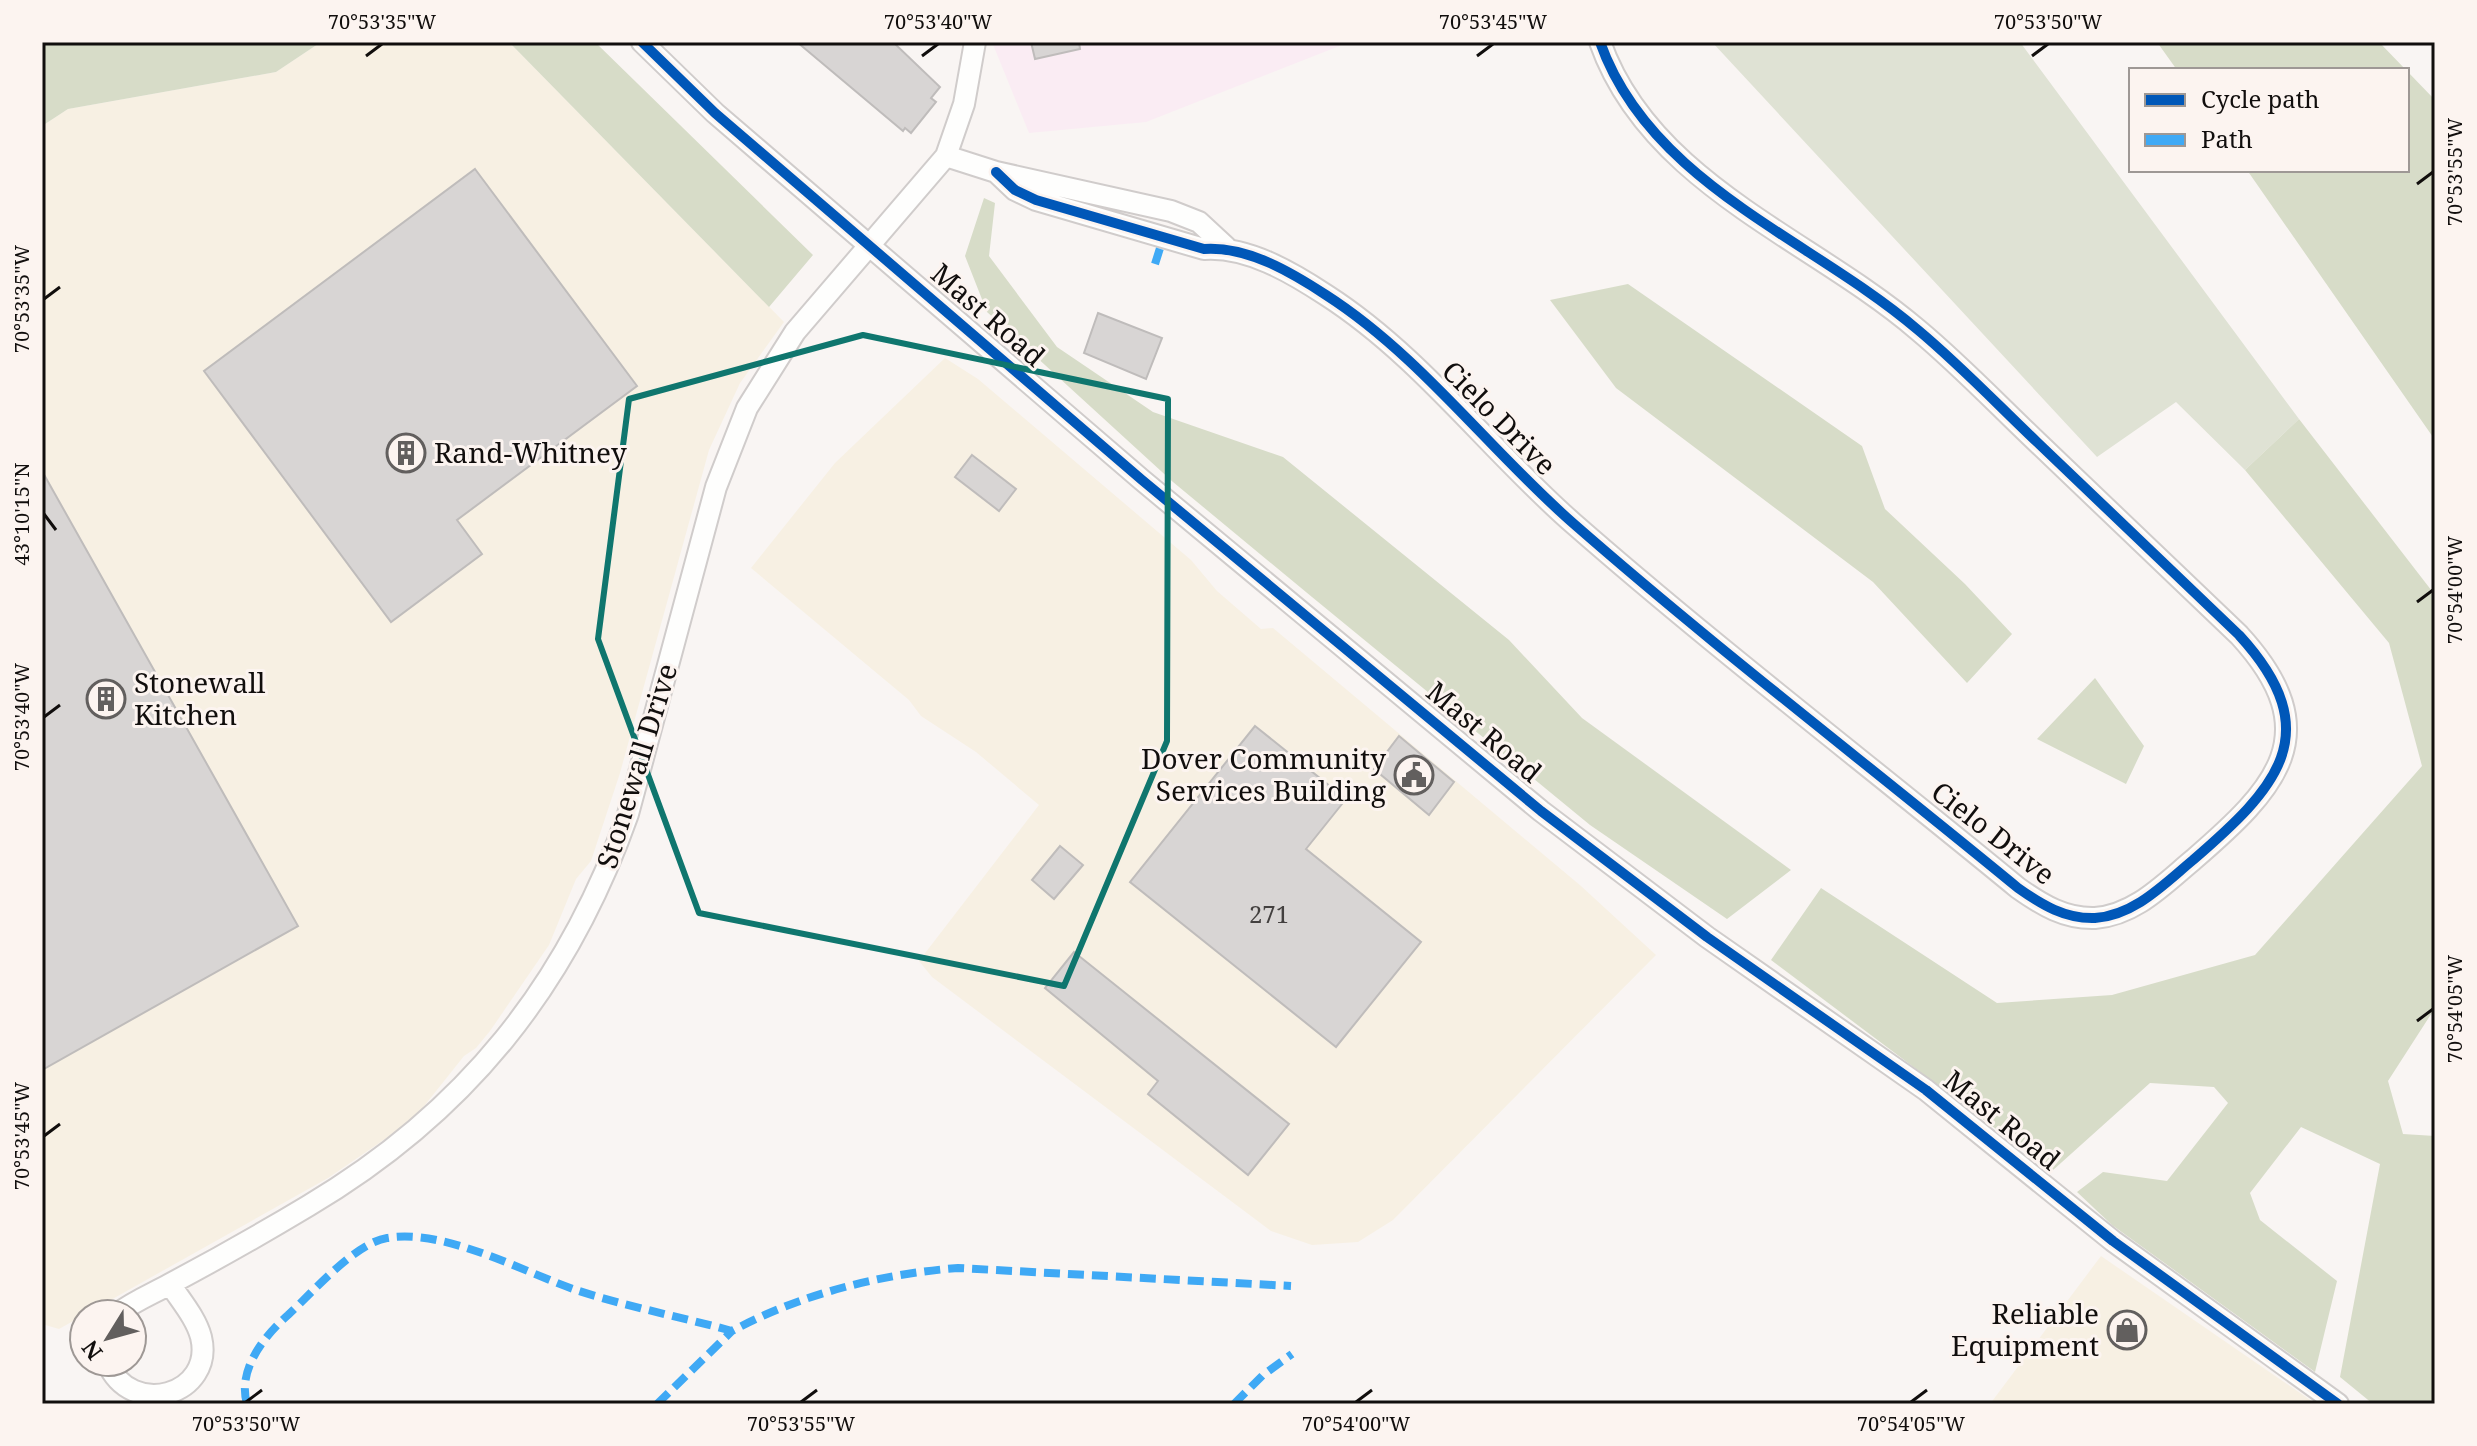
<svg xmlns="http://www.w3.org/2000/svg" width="2477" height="1446" font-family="'Noto Serif',serif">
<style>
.commercial{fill:#faecf3}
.industrial{fill:#f7f0e3}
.green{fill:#dfe2d4}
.forest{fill:#d7dcc8}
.building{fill:#d8d5d4;stroke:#bfbcbb;stroke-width:2}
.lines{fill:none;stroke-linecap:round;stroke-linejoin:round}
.minor-casing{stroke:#d0cccb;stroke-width:24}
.minor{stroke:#fefefd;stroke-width:20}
.quiet{stroke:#3fa9f5;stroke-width:8;stroke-dasharray:16 8;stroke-linecap:butt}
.cycleway-casing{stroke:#fcf4f0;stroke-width:15}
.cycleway{stroke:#0057b8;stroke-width:10}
.marked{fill:none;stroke:#0f766e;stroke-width:6;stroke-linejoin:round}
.ticks{fill:none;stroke:#110e0d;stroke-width:3}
.labels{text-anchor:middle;stroke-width:6;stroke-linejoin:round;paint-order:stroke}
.number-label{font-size:24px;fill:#43403f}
.street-label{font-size:28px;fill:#110e0d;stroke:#fcf4f0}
.poi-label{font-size:28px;fill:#110e0d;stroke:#fcf4f0;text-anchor:start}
.neatline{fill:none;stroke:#110e0d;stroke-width:3}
.ticks-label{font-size:20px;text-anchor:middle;fill:#110e0d}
</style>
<rect width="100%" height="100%" fill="#f9f5f3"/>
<path class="commercial" d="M992,42h349l1,3 -196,77 -117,11z"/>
<path class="industrial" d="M321,42h188l275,280 -44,61 -31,67 -89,323 -29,88 -15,18 -27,66 -59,86 -14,17 -12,8 -51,64 -85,58 -269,151 -17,-5v-1198l26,-17 208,-37z
M945,358l33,21 213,181 26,31 44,38 12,-1 308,258 75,69 -263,265 -35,22 -46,3 -41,-14 -339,-254 -13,-16 120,-156 -63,-53 -55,-36 -12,-16 -158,-132 84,-105z
M2101,1256l215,148h-326z"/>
<path class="green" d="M1712,42h308l279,377 -54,51 -69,-68 -79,55z"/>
<path class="forest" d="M42,42h279l-45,30 -208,37 -26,17z
M509,42h86l218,213 -44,52z
M2157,42h222l27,28h-229z
M2407,71l28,29v340l-188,-270h160z
M984,198l11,5 -6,53 68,91 96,65 130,45 226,183 73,78 209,152 -64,49 -137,-94 -278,-228 -139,-115 -186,-170 -22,-56z
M1628,284l234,162 23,63 80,75 47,50 -45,49 -94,-101 -257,-194 -66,-88z
M2299,419l136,176v413l-47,73 15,53 32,2v268h-62l-33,-27 40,-213 -79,-37 -51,66 10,27 77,61 -22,91 -203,-147 -35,-33 26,-20 64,9 61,-78 -14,-16 -64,-4 -98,88 -281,-211 50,-72 176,115 115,-8 143,-40 167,-189 -33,-123 -144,-173z
M2095,678l49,68 -18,38 -89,-45z"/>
<path class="building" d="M797,42h96l47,45 -9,11 5,4 -25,31 -6,-5 -2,3z
M1031,42h48l1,7 -45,10z
M475,169l162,217 -180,134 25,34 -91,68 -187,-251z
M1098,313l64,25 -16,41 -62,-26z
M972,455l44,34 -17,22 -44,-34z
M42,471l256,455 -256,144z
M1255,726l91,73 -40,50 115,93 -85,105 -206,-165z
M1399,736l55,46 -25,33 -55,-46z
M1060,846l23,19 -29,34 -22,-19z
M1074,952l215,172 -41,51 -100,-81 10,-13 -113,-93z"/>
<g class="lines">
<defs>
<path id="minor" d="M642,42l73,71 427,367 399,331 166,126 219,153 187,151 225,163
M946,156l50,16 175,39 28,11 27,25
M996,172l19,18 21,10 168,49c43,-3 87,23 122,46 95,61 164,156 248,229 144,126 296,242 444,364 24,17 47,31 77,30 40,-3 69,-34 98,-58 82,-71 137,-126 46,-225 -67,-64 -134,-128 -202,-193 -39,-37 -77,-77 -119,-112 -106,-91 -268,-146 -318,-288
M117,1314c17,-13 35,-20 53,-30 47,-25 93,-51 138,-78 157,-93 259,-220 320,-392l88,-327 31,-79 48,-76 151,-176 18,-52 11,-62
M107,1362c24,58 108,33 94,-25 -5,-19 -20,-36 -31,-53"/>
</defs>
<use href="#minor" class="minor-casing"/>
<use href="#minor" class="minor"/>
<path class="quiet" d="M1155,264l6,-19
M247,1404c-10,-34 17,-68 41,-89 25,-23 67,-72 99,-77 58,-10 138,35 192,53 50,16 102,26 153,40 69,-37 148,-57 226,-63l333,18
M657,1404l75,-73
M1234,1404l29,-29 29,-21"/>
<defs>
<path id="cycleway" d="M642,42l73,71 427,367 399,331 166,126 219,153 187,151 225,163
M996,172l19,18 21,10 168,49c43,-3 87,23 122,46 95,61 164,156 248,229 144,126 296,242 444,364 24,17 47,31 77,30 40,-3 69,-34 98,-58 82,-71 137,-126 46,-225 -67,-64 -134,-128 -202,-193 -39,-37 -77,-77 -119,-112 -106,-91 -268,-146 -318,-288"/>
</defs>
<use href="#cycleway" class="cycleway-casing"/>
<use href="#cycleway" class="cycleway"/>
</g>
<path class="marked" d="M863,335l305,64 -1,342 -103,245 -365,-73 -101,-274 31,-240z"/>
<path class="ticks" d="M366,56l16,-12M922,56l16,-12M1477,56l16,-12M2032,56l16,-12M2417,184l16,-12M44,299l16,-12M44,514l12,16M2417,602l16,-12M44,717l16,-12M2417,1021l16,-12M44,1136l16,-12M246,1402l16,-12M801,1402l16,-12M1356,1402l16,-12M1911,1402l16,-12"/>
<defs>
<symbol id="building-ring" viewBox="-11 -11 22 22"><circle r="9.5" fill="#fcf4f0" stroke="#625f5e" stroke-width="1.5"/><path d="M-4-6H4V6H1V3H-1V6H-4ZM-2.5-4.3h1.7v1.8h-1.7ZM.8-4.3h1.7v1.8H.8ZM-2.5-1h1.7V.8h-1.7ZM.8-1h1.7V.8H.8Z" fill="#625f5e"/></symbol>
<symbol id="civic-ring" viewBox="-11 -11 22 22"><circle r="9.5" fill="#fcf4f0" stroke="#625f5e" stroke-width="1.5"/><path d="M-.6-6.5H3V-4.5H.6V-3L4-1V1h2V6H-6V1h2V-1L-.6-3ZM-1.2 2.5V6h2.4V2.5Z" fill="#625f5e"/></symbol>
<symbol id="shop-ring" viewBox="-11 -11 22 22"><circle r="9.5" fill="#fcf4f0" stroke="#625f5e" stroke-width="1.5"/><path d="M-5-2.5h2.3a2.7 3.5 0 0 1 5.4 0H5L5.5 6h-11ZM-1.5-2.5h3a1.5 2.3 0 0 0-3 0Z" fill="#625f5e"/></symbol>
</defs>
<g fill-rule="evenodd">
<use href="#building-ring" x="384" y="431" width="44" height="44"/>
<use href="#building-ring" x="84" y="677" width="44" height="44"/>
<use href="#civic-ring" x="1392" y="753" width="44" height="44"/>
<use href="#shop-ring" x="2105" y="1308" width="44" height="44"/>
</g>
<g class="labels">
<g class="number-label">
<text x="1269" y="923">271</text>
</g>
<g class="street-label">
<text transform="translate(988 315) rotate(41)" y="10">Mast Road</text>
<text transform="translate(1499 418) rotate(45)" y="10">Cielo Drive</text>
<text transform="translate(1484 732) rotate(40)" y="10">Mast Road</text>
<text transform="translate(637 766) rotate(-73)" y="10">Stonewall Drive</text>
<text transform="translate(1993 833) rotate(38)" y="10">Cielo Drive</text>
<text transform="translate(2002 1120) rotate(39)" y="10">Mast Road</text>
</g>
<g class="poi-label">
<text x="434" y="463">Rand-Whitney</text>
<text x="134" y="693">Stonewall<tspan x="134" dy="32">Kitchen</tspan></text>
<text x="1386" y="769" text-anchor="end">Dover Community<tspan x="1386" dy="32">Services Building</tspan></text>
<text x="2099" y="1324" text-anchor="end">Reliable<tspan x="2099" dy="32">Equipment</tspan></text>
</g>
</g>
<rect width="2477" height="1446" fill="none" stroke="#fcf4f0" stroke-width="88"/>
<rect x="2129" y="68" width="280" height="104" fill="#fcf4f0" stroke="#9e9895" stroke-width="2"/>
<rect x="2145" y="94" width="40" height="12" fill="#0057b8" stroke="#9e9895" stroke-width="2"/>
<text x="2201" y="108" font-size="24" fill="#110e0d">Cycle path</text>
<rect x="2145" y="134" width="40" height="12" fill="#3fa9f5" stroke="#9e9895" stroke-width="2"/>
<text x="2201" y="148" font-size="24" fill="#110e0d">Path</text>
<g transform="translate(108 1338) rotate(233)"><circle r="38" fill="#fcf4f0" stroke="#9e9895" stroke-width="2"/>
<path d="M0-6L14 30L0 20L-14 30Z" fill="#625f5e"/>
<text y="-12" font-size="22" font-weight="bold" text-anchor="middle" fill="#110e0d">N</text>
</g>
<rect x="44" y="44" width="2389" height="1358" class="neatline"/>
<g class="ticks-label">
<text x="382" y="29">70°53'35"W</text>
<text x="938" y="29">70°53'40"W</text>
<text x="1493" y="29">70°53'45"W</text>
<text x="2048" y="29">70°53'50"W</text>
<text transform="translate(2455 172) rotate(-90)" y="7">70°53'55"W</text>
<text transform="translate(22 299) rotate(-90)" y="7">70°53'35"W</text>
<text transform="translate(22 514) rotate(-90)" y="7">43°10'15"N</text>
<text transform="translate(2455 590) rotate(-90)" y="7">70°54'00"W</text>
<text transform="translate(22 717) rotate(-90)" y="7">70°53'40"W</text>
<text transform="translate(2455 1009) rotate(-90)" y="7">70°54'05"W</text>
<text transform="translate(22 1136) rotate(-90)" y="7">70°53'45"W</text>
<text x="246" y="1431">70°53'50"W</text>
<text x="801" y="1431">70°53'55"W</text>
<text x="1356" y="1431">70°54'00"W</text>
<text x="1911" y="1431">70°54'05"W</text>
</g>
</svg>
